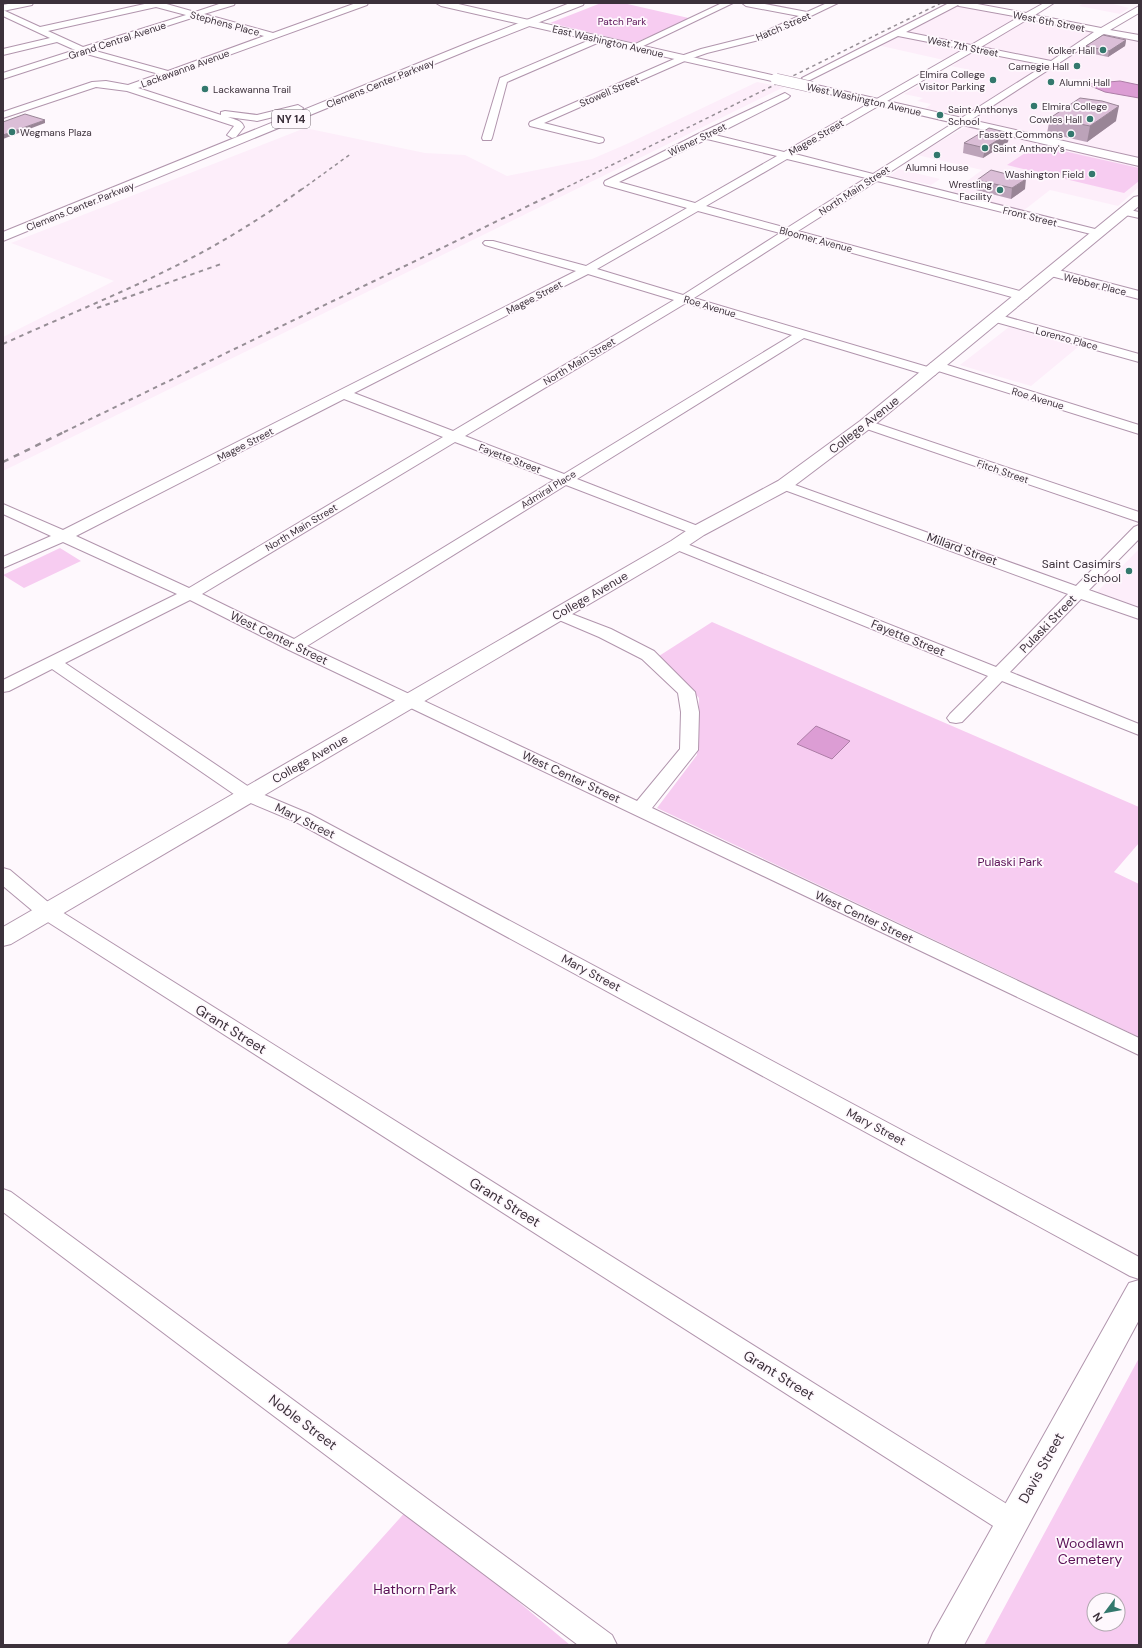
<svg xmlns="http://www.w3.org/2000/svg" width="1142" height="1648" font-family="'DM Sans',sans-serif">
<style>
.built{fill:#fdeefa}
.green{fill:#f7ccf1;fill-rule:evenodd}
.water{fill:#dc9dd4;stroke:#ac7da6}
.lines{fill:none;stroke-linecap:round;stroke-linejoin:round}
.street-casing{stroke:#b195ad;stroke-width:2}
.secondary-casing{stroke:#b195ad;stroke-width:2}
.primary-casing{stroke:#b195ad;stroke-width:2}
.street{fill:#fff;fill-rule:evenodd}
.secondary{fill:#fff;fill-rule:evenodd}
.primary{fill:#fff;fill-rule:evenodd}
.rail-far2{stroke:#968e95;stroke-width:1.5;stroke-dasharray:3.5 3.5;stroke-linecap:butt}
.rail-far1{stroke:#968e95;stroke-width:2;stroke-dasharray:4.5 4.5;stroke-linecap:butt}
.rail{stroke:#968e95;stroke-width:2.5;stroke-dasharray:6 6;stroke-linecap:butt}
.secondary-bridge-casing{stroke:#b195ad;stroke-width:12;stroke-linecap:butt}
.secondary-bridge{stroke:#fff;stroke-width:11}
.wall{fill:#bca3b9}
.shaded-wall{fill:#998596}
.building{fill:#dbbed7;stroke:#998596}
.poi-dot{fill:#33786d;stroke:#fef8fd;stroke-width:1.5}
.labels{text-anchor:middle;stroke-width:3.5;stroke-linejoin:round;paint-order:stroke}
.far-park-label{font-size:10px;fill:#5a1056;stroke:#fef8fd}
.far-street-label{font-size:10px;fill:#3c313b;stroke:#fef8fd}
.far-poi-label{font-size:10px;fill:#3c313b;stroke:#fef8fd;text-anchor:end}
.shield{fill:#fef8fd;stroke:#766d75;stroke-width:1}
.shield-label{font-size:11px;font-weight:bold;fill:#3c313b}
.street-label{font-size:12px;fill:#3c313b;stroke:#fef8fd}
.poi-label{font-size:12px;fill:#3c313b;stroke:#fef8fd;text-anchor:end}
.park-label{font-size:12px;fill:#5a1056;stroke:#fef8fd}
.near-street-label{font-size:14px;fill:#3c313b;stroke:#fef8fd}
.near-park-label{font-size:14px;fill:#5a1056;stroke:#fef8fd}
</style>
<rect width="100%" height="100%" fill="#fef8fd"/>
<path class="built" d="M1084,3h25l20,5 -9,6 -41,-8z
M956,5l134,27 8,-4 41,8v151l-21,19 -68,-16 -27,21 -71,-19 30,-22 -65,-15 60,-35 -52,-11 6,-5 -14,-3 6,-3 -19,-4 38,-22 33,6 9,-5 -33,-7 6,-3 -80,-18z
M757,82l27,5 -781,384v-134l111,-56 -103,-38 294,-115 120,25 40,2 42,21 85,-17 37,-16z
M899,169l41,10 -9,6 -42,-9z
M1009,327l69,20 -47,39 -71,-21z
M1139,549v58l-42,-15z"/>
<path class="green" d="M601,3h22l70,16 -59,24 -84,-20z
M1037,145l102,23v13l-15,12 -117,-28z
M60,548l21,13 -57,27 -21,-13z
M712,622l427,185v36l-25,29 25,12v153l-482,-229 40,-53 2,-57 -40,-42z
M1139,1358v287h-155zM1094,1600h24v24h-24z
M408,1509l162,136h-284z"/>
<path class="water" d="M1120,81l19,4v13l-34,-6 -19,-8z
M816,726l34,15 -18,18 -35,-15z"/>
<g class="lines">
<defs>
<path id="street" d="M149,3h14l32,9 27,-9h13l-1,2 -30,9 69,19 83,-30h12l-1,2 -229,83 83,27v-3l4,-1 32,4 41,-10 5,3 -1,2 -45,11 -29,-4c7,3 14,3 16,10l-8,10 -4,1 -5,-3 7,-9 -107,-35 -31,-4 -93,31v-6l89,-30 14,-1 22,4 31,-11 -76,-21 -80,26v-6l72,-23 -18,-8 -54,13v-6l47,-11 -47,-22v-6l37,17zM156,7l30,8 -103,32 -35,-16zM195,17l69,19 -96,35 -76,-21z
M722,3h11l-96,46 -3,1 -5,-3z
M742,3h18l47,9 20,-9h11l-75,36 -56,14 -20,7 -143,63 59,15 1,2 -1,2 -4,1 -69,-17 -1,-2 1,-2 151,-66 20,-7 56,-14 42,-19 -53,-10z
M949,3h23l54,10 18,-10h10l-19,12 66,13 38,-22v7l-29,17 29,5v6l-35,-7 -220,142 219,55 2,2 -2,2 -4,1 -222,-55 -79,50 229,62 2,3 -2,3h-8l-228,-63 -97,62 237,70 -2,-2 2,-3h10l198,62v9l-204,-64 2,2 -2,3 -5,1 -126,-38 -227,141 126,49 3,3 -3,3 -5,2 -5,-2 -127,-49 -259,161 330,155 43,-52 1,-37 -3,-19 -36,-34 -43,-22 -47,-20 -2,-3 2,-3 6,-2 6,2 47,18 43,22 41,41 4,20 -1,38 -46,58 487,230v17l-850,-405 -99,-50 -125,63 190,128 55,23 829,443v22l-9,-3 -834,-454 -55,-23 -189,-130 -43,22 -6,1v-12l174,-86 -114,-52 -60,26v-11l48,-21 -48,-22v-10l60,26 513,-259 -91,-26 -2,-2 2,-2h8l93,25 101,-58 -82,-23 -1,-2 1,-2 95,-48 85,-40 5,3 -2,2 -73,37 69,17 180,-103 -66,-13 -88,44h-6l-2,-2zM958,5l1,1 60,11 -48,28 -65,-13zM1028,19l66,13 -43,29 -70,-14zM974,51l71,14 -172,109 -78,-20zM707,139l70,17 -82,47 -76,-21zM787,159l79,19 -79,50 -81,-22zM698,211l82,22 -97,62 -86,-26zM588,274l86,26 -221,131 -99,-38zM686,303l106,32 -228,139 -99,-38zM344,399l99,38 -254,151 -113,-52zM455,442l99,38 -260,159 -92,-45z
M599,36l5,3 -2,2 -95,41 -15,56 -1,2h-8l-1,-2 18,-60z
M1125,209l14,3v6l-18,-4 -2,-2 2,-2z
M1051,268l88,23v8l-92,-24 -2,-3 2,-3z
M996,314l143,40v8l-147,-41 -2,-3 2,-3z
M866,420l273,92v10l-278,-95 -2,-3 2,-3z
M784,481l292,105 58,-59 5,-2v14l-50,51 50,18v11l-58,-20 -71,73 129,52v11l-137,-54 -40,41 -6,1 -6,-1 -3,-4 3,-4 38,-38 -316,-128 -3,-3 3,-3 5,-2 5,2 314,125 72,-73 -289,-106 -2,-3 2,-3z
M3,868l7,2 44,37 967,606 4,9 -4,9 -10,4 -10,-4 -961,-614 -37,-31z
M3,1189l8,3 601,443 5,10h-39l-575,-433z"/>
<path id="secondary" d="M13,3h20l-1,2 -29,6v-6z
M436,3h18l322,73 6,3 -6,3 -335,-76z
M812,84l327,74v8l-331,-77 -2,-2 2,-2z
M1139,1280v40l-175,325h-36l5,-12 196,-350z"/>
<path id="primary" d="M570,3h14l-1,2 -107,42 -473,194v-9l465,-189z
M1139,196v10l-267,221 -82,62 -86,46 -21,14 -672,395 -8,2v-19l668,-386 21,-14 86,-46 82,-60 274,-224z"/>
</defs>
<use href="#street" class="street-casing"/>
<use href="#secondary" class="secondary-casing"/>
<use href="#primary" class="primary-casing"/>
<use href="#street" class="street"/>
<use href="#secondary" class="secondary"/>
<use href="#primary" class="primary"/>
<path class="rail-far2" d="M301,190l51,-37
M561,190l380,-187"/>
<path class="rail-far1" d="M97,308l124,-44
M3,344c68,-31 142,-60 207,-96 32,-18 63,-38 92,-59
M64,432l499,-243"/>
<path class="rail" d="M3,462l63,-31"/>
<defs>
<path id="secondary-bridge" d="M776,79l36,8"/>
</defs>
<use href="#secondary-bridge" class="secondary-bridge-casing"/>
<use href="#secondary-bridge" class="secondary-bridge"/>
</g>
<path class="wall" d="M1126,40l-1,6 -17,11 -23,-5 1,-6z
M1050,118l66,3 -29,21 -40,-9z
M1009,133l-1,9 -25,16 -20,-5 1,-10z
M977,180l48,9 -14,10 -35,-9z"/>
<path class="shaded-wall" d="M1126,40l-1,6 -17,11 1,-6z
M1119,106l-3,15 -29,21 3,-16z
M45,120v3l-42,16v-4z
M1009,133l-1,9 -25,16 2,-10z
M1026,179l-1,10 -14,10 1,-11z"/>
<path class="building" d="M1103,35l23,5 -17,11 -23,-5z
M1080,98l22,3 17,5 -29,20 -40,-8z
M25,114l20,6 -42,15v-13z
M989,128l20,5 -24,15 -21,-5z
M991,170l35,9 -14,9 -35,-8z"/>
<g class="poi-dot">
<circle cx="1103" cy="50" r="4"/>
<circle cx="1077" cy="66" r="4"/>
<circle cx="993" cy="80" r="4"/>
<circle cx="1051" cy="82" r="4"/>
<circle cx="205" cy="89" r="4"/>
<circle cx="1034" cy="106" r="4"/>
<circle cx="940" cy="115" r="4"/>
<circle cx="1090" cy="119" r="4"/>
<circle cx="12" cy="132" r="4"/>
<circle cx="1071" cy="134" r="4"/>
<circle cx="985" cy="148" r="4"/>
<circle cx="937" cy="155" r="4"/>
<circle cx="1092" cy="174" r="4"/>
<circle cx="1000" cy="190" r="4"/>
<circle cx="1129" cy="571" r="4"/>
</g>
<g class="labels">
<g class="far-park-label">
<text x="622" y="25">Patch Park</text>
</g>
<g class="far-street-label">
<text transform="translate(1049 21) rotate(11)" y="4">West 6th Street</text>
<text transform="translate(225 23) rotate(15)" y="4">Stephens Place</text>
<text transform="translate(783 26) rotate(-23)" y="4">Hatch Street</text>
<text transform="translate(117 40) rotate(-18)" y="4">Grand Central Avenue</text>
<text transform="translate(608 41) rotate(13)" y="4">East Washington Avenue</text>
<text transform="translate(963 46) rotate(11)" y="4">West 7th Street</text>
<text transform="translate(185 68) rotate(-20)" y="4">Lackawanna Avenue</text>
<text transform="translate(380 83) rotate(-22)" y="4">Clemens Center Parkway</text>
<text transform="translate(609 91) rotate(-23)" y="4">Stowell Street</text>
<text transform="translate(864 99) rotate(13)" y="4">West Washington Avenue</text>
<text transform="translate(816 137) rotate(-30)" y="4">Magee Street</text>
<text transform="translate(697 139) rotate(-26)" y="4">Wisner Street</text>
<text transform="translate(854 190) rotate(-33)" y="4">North Main Street</text>
<text transform="translate(80 206) rotate(-22)" y="4">Clemens Center Parkway</text>
<text transform="translate(1030 216) rotate(14)" y="4">Front Street</text>
<text transform="translate(816 239) rotate(15)" y="4">Bloomer Avenue</text>
<text transform="translate(1095 284) rotate(14)" y="4">Webber Place</text>
<text transform="translate(534 297) rotate(-27)" y="4">Magee Street</text>
<text transform="translate(710 306) rotate(17)" y="4">Roe Avenue</text>
<text transform="translate(1067 338) rotate(15)" y="4">Lorenzo Place</text>
<text transform="translate(579 361) rotate(-31)" y="4">North Main Street</text>
<text transform="translate(1038 398) rotate(17)" y="4">Roe Avenue</text>
<text transform="translate(245 444) rotate(-27)" y="4">Magee Street</text>
<text transform="translate(510 458) rotate(21)" y="4">Fayette Street</text>
<text transform="translate(1003 471) rotate(19)" y="4">Fitch Street</text>
<text transform="translate(548 489) rotate(-32)" y="4">Admiral Place</text>
<text transform="translate(301 527) rotate(-31)" y="4">North Main Street</text>
</g>
<g class="far-poi-label">
<text x="1095" y="54">Kolker Hall</text>
<text x="1069" y="70">Carnegie Hall</text>
<text x="985" y="78">Elmira College<tspan x="985" dy="12">Visitor Parking</tspan></text>
<text x="1059" y="86" text-anchor="start">Alumni Hall</text>
<text x="213" y="93" text-anchor="start">Lackawanna Trail</text>
<text x="1042" y="110" text-anchor="start">Elmira College</text>
<text x="948" y="113" text-anchor="start">Saint Anthonys<tspan x="948" dy="12">School</tspan></text>
<text x="1082" y="123">Cowles Hall</text>
<text x="20" y="136" text-anchor="start">Wegmans Plaza</text>
<text x="1063" y="138">Fassett Commons</text>
<text x="993" y="152" text-anchor="start">Saint Anthony's</text>
<text x="937" y="171" text-anchor="middle">Alumni House</text>
<text x="1084" y="178">Washington Field</text>
<text x="992" y="188">Wrestling<tspan x="992" dy="12">Facility</tspan></text>
</g>
<rect class="shield" x="272" y="110" width="38" height="18" rx="3"/>
<g class="shield-label">
<text x="291" y="123">NY 14</text>
</g>
<g class="street-label">
<text transform="translate(864 425) rotate(-38)" y="4">College Avenue</text>
<text transform="translate(962 549) rotate(20)" y="4">Millard Street</text>
<text transform="translate(590 596) rotate(-30)" y="4">College Avenue</text>
<text transform="translate(1048 624) rotate(-46)" y="4">Pulaski Street</text>
<text transform="translate(279 638) rotate(26)" y="4">West Center Street</text>
<text transform="translate(908 638) rotate(22)" y="4">Fayette Street</text>
<text transform="translate(310 759) rotate(-30)" y="4">College Avenue</text>
<text transform="translate(571 777) rotate(25)" y="4">West Center Street</text>
<text transform="translate(305 821) rotate(26)" y="4">Mary Street</text>
<text transform="translate(864 917) rotate(25)" y="4">West Center Street</text>
<text transform="translate(591 973) rotate(28)" y="4">Mary Street</text>
<text transform="translate(876 1127) rotate(28)" y="4">Mary Street</text>
</g>
<g class="poi-label">
<text x="1121" y="568">Saint Casimirs<tspan x="1121" dy="14">School</tspan></text>
</g>
<g class="park-label">
<text x="1010" y="866">Pulaski Park</text>
</g>
<g class="near-street-label">
<text transform="translate(231 1029) rotate(32)" y="5">Grant Street</text>
<text transform="translate(505 1202) rotate(32)" y="5">Grant Street</text>
<text transform="translate(779 1375) rotate(32)" y="5">Grant Street</text>
<text transform="translate(303 1422) rotate(37)" y="5">Noble Street</text>
<text transform="translate(1041 1468) rotate(-61)" y="5">Davis Street</text>
</g>
<g class="near-park-label">
<text x="1090" y="1548">Woodlawn<tspan x="1090" dy="16">Cemetery</tspan></text>
<text x="415" y="1594">Hathorn Park</text>
</g>
</g>
<rect width="1142" height="1648" fill="none" stroke="#3c313b" stroke-width="8"/>
<g transform="translate(1106 1612) rotate(238)"><circle r="19" fill="#fef8fd" stroke="#b0a8af"/>
<path d="M0-3L7 15L0 10L-7 15Z" fill="#33786d"/>
<text y="-6" font-size="11" font-weight="bold" text-anchor="middle" fill="#3c313b">N</text>
</g>
</svg>
